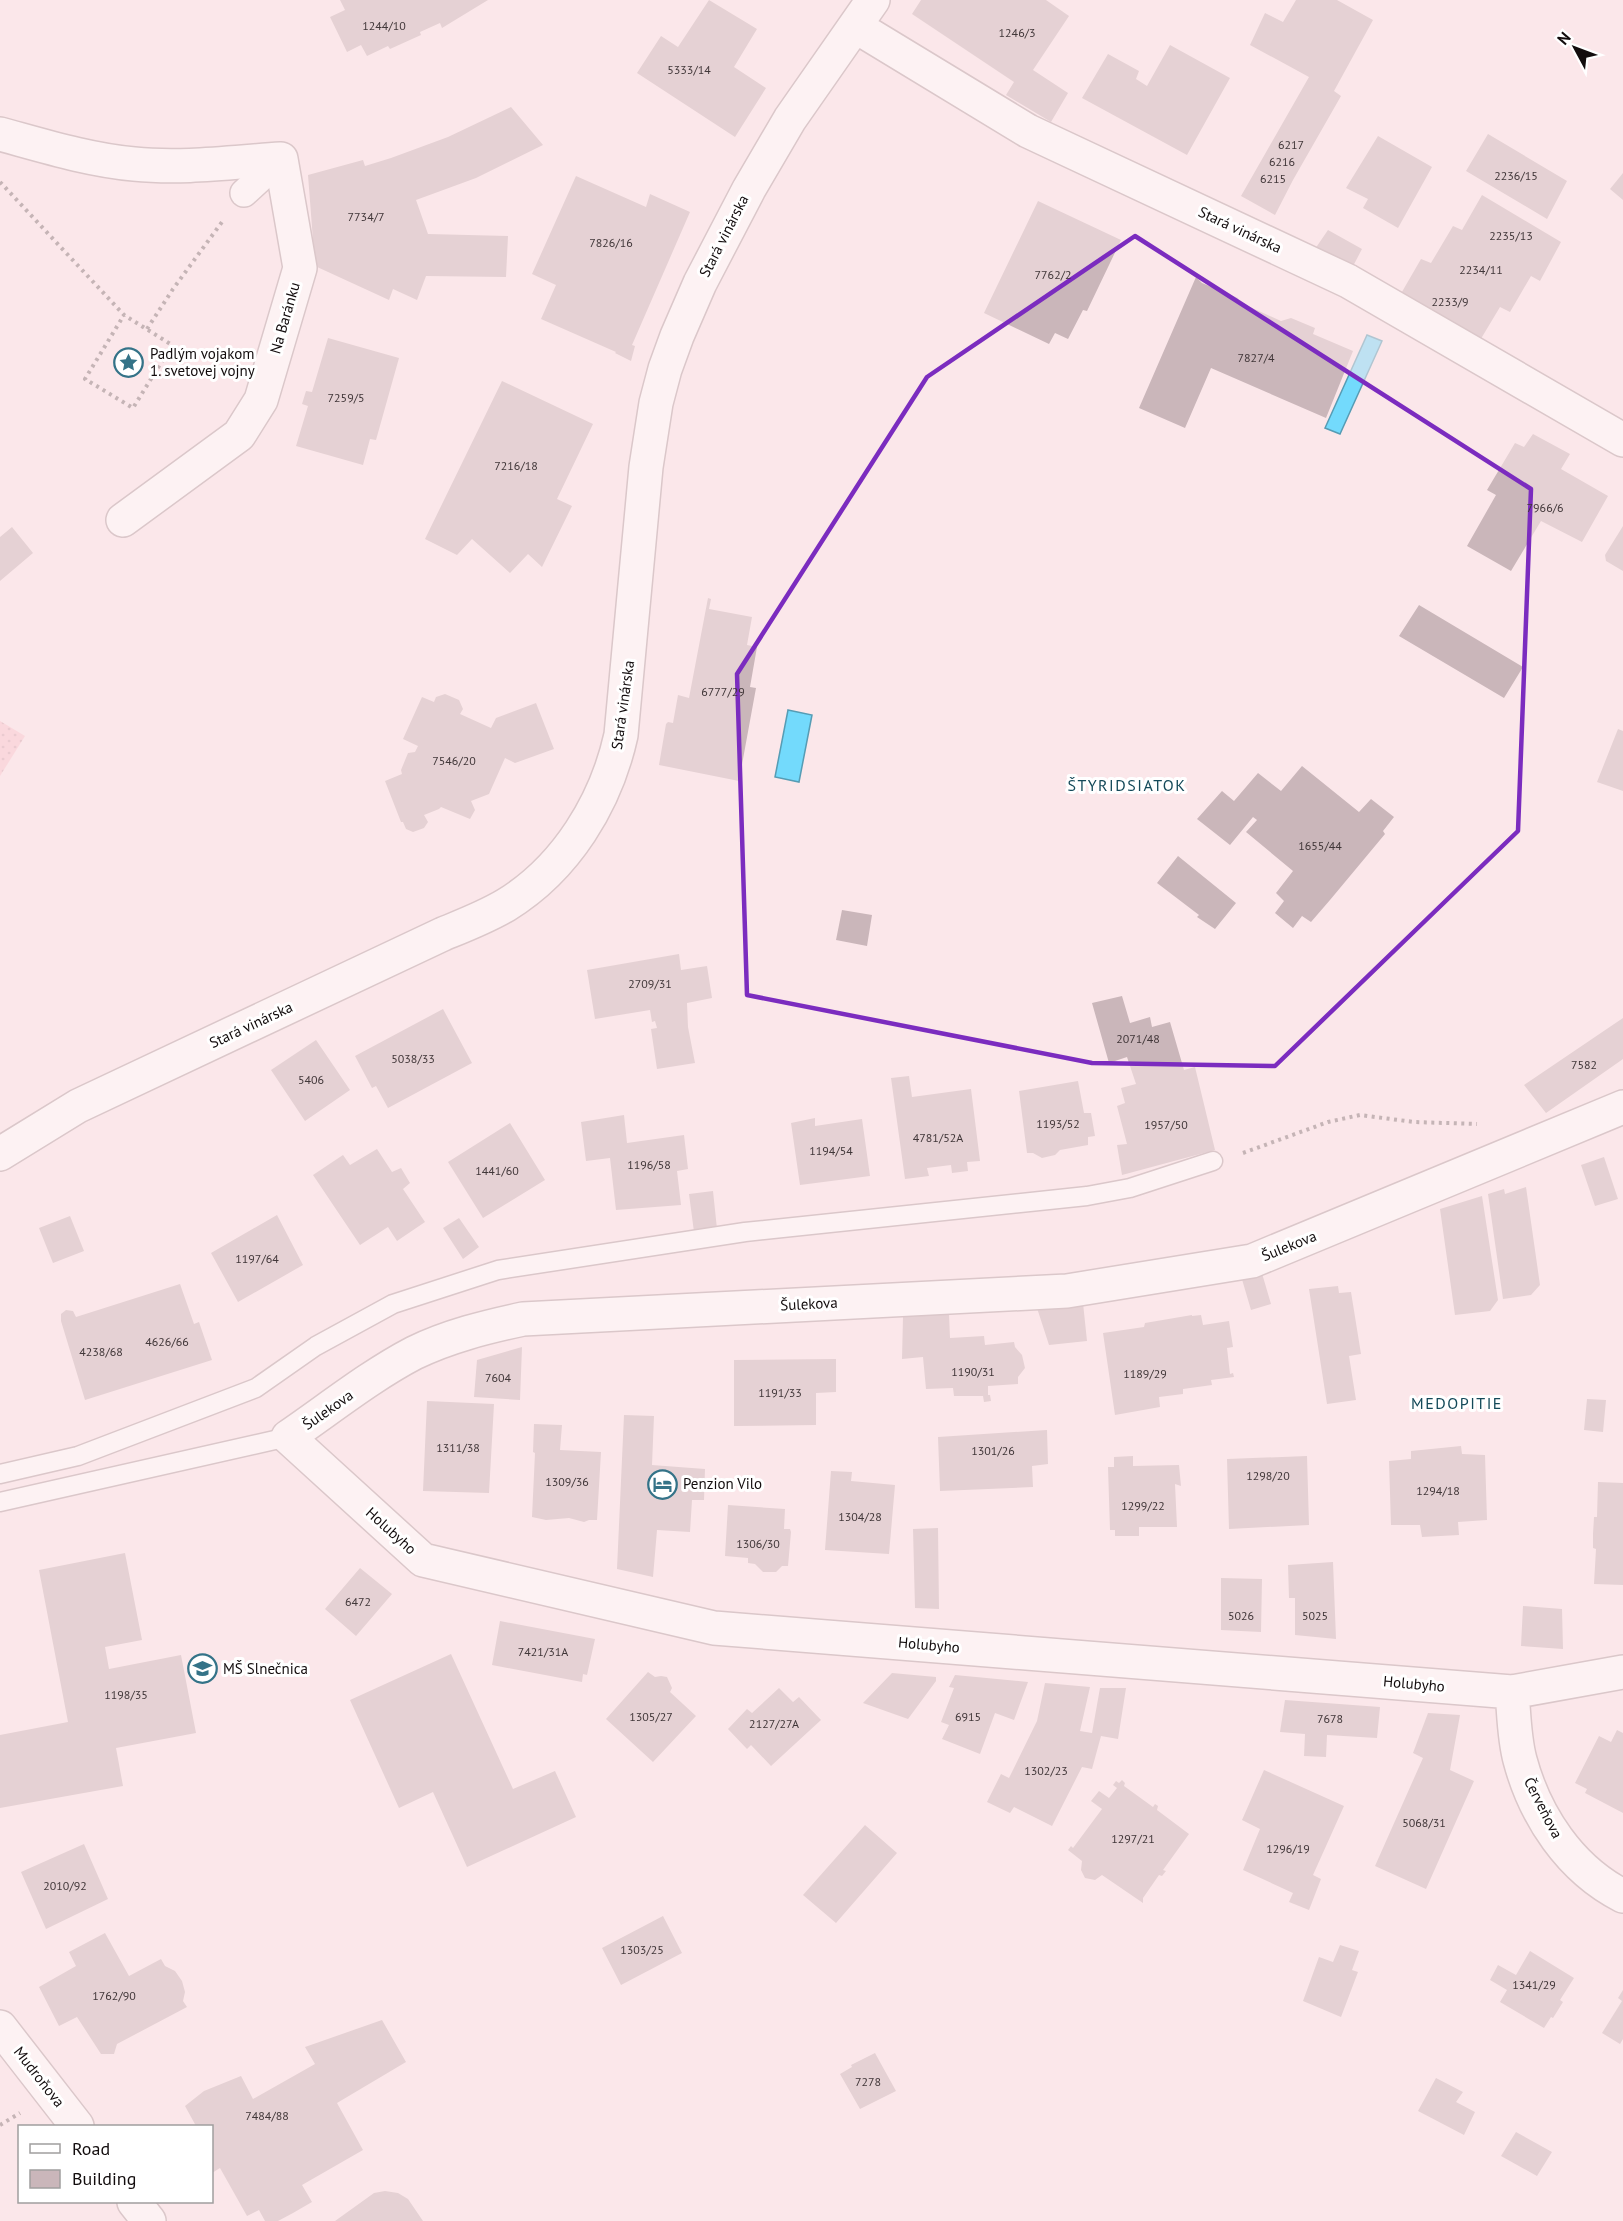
<svg xmlns="http://www.w3.org/2000/svg" width="1623" height="2221" font-family="'PT Sans',sans-serif">
<style>
.park{fill:url(#park-dots)}
.water{fill:#73dafc;stroke:#569cb4;stroke-width:1.5}
.building{fill:#cab6ba}
.lines{fill:none;stroke-linecap:round;stroke-linejoin:round}
.service-casing{stroke:#b3a1a4;stroke-width:21}
.pedestrian-casing{stroke:#b3a1a4;stroke-width:30}
.minor-casing{stroke:#b3a1a4;stroke-width:36}
.tertiary-casing{stroke:#b3a1a4;stroke-width:36}
.path{stroke:#837678;stroke-width:4;stroke-dasharray:3 4.5;stroke-linecap:butt}
.service{stroke:#fff;stroke-width:18}
.pedestrian{stroke:#fff;stroke-width:27}
.minor{stroke:#fff;stroke-width:33}
.tertiary{stroke:#fff;stroke-width:33}
.marked{fill:none;stroke:#7b2cbf;stroke-width:4.5;stroke-linejoin:round}
.labels{text-anchor:middle;stroke-width:6;stroke-linejoin:round;paint-order:stroke}
.number-label{font-size:12px;fill:#403638}
.street-label{font-size:15px;fill:#120c0d;stroke:#fff}
.poi-label{font-size:15px;fill:#120c0d;stroke:#fff;text-anchor:start}
.neighbourhood-label{font-size:16px;letter-spacing:1.5px;fill:#144959;stroke:#fff}
</style>
<defs>
<pattern id="park-dots" width="8" height="8" patternUnits="userSpaceOnUse" patternTransform="scale(1.5)"><rect width="8" height="8" fill="#f9c5cf"/><path d="M2 2h.1M6 6h.1" fill="none" stroke="#d4a8b1" stroke-width="1.8" stroke-linecap="round"/></pattern>
</defs>
<rect width="100%" height="100%" fill="#fbe7ea"/>
<path class="park" d="M0,721l25,15 -25,40z"/>
<path class="water" d="M1367,335l15,6 -42,93 -15,-6z
M788,710l24,5 -13,67 -24,-5z"/>
<path class="building" d="M340,0h148l-46,28 -2,-5 -20,9 1,3 -31,14 -2,-3 -21,10 -6,-11 -14,7 -17,-35 15,-7z
M709,0l48,29 -23,38 32,21 -31,49 -98,-64 24,-37 17,11z
M921,0h125l23,16 -36,54 35,23 -17,29 -45,-27 8,-13 -102,-68z
M1296,0h41l36,20 -39,71 7,5 -48,84 -18,35 -34,-19 68,-119 -59,-32 15,-32 18,9z
M1170,45l60,33 -43,77 -105,-57 26,-44 31,17 -3,8 11,7z
M511,107l32,38 -67,33 -60,22 12,34 80,2 -2,41 -80,-1 -9,24 -24,-11 -4,11 -74,-34 -7,-91 55,-15 2,6 26,-8 57,-21z
M1488,134l79,47 -20,38 -81,-48z
M1378,136l54,31 -34,61 -35,-20 5,-9 -22,-11z
M1623,173v27l-13,-11z
M576,176l70,31 4,-13 40,18 -58,133 3,1 -4,15 -16,-8 1,-1 -75,-33 15,-34 -24,-11z
M1482,195l79,47 -21,39 -9,-5 -21,36 -10,-5 -21,35 -80,-45 22,-38 10,4 22,-37 9,4z
M1038,201l83,39 -34,71 -4,-1 -15,29 -13,-6 -6,11 -65,-31z
M1328,230l34,19 -11,21 -36,-21z
M1196,277l6,6 36,15 1,4 42,19 10,-3 24,10 -2,6 40,17 -27,67 -115,-50 -26,60 -46,-20z
M328,338l71,20 -23,82 -6,-1 -7,26 -67,-19 12,-40 -6,-2 4,-13 6,1z
M502,381l91,43 -36,75 15,7 -30,61 -14,-13 -18,19 -38,-34 -15,16 -32,-16z
M1533,434l37,20 -9,15 47,27 -26,46 -41,-21 -30,50 -44,-25 29,-51 -9,-5 28,-47 9,4z
M1623,526v45l-17,-10 -1,-6z
M12,527l21,26 -33,28v-44z
M708,598l3,1 -2,10 43,8 -5,28 10,2 -7,40 6,1 -17,93 -80,-16 7,-41 2,-2 5,1 5,-28 11,3z
M1419,605l104,62 -19,31 -105,-62z
M445,694l14,6 4,9 -3,5 31,14 5,-10 40,-15 18,46 -39,14 -10,-5 -16,36 -18,7 4,9 -5,9 -29,-12 -2,2 -15,6 4,7 -4,6 -11,4 -7,-3 -3,-7h-2l-16,-41 17,-7 -1,-4 7,-17 7,-1 3,-6 -15,-7 19,-42 12,5 2,-5z
M1618,729l5,2v60l-26,-9z
M1302,766l57,46 12,-13 23,18 -11,14 2,3 -55,66 -19,22 -9,-6 -9,12 -18,-15 9,-12 -8,-8 17,-22 -47,-39 11,-12 -4,-3 -23,28 -33,-26 25,-28 12,10 24,-28 23,18z
M1178,856l58,47 -21,26 -18,-12 2,-2 -42,-32z
M842,910l30,5 -5,31 -31,-6z
M679,954l2,16 26,-4 5,32 -25,5 1,24 7,36 -38,6 -6,-40 6,-1 -2,-7 -3,1 -2,-12 -55,9 -8,-49z
M1122,996l8,27 20,-6 2,10 18,-5 14,48 11,-3 20,83 -93,25 -5,-30 10,-1 -10,-38 8,-3 -4,-15 15,-4 -9,-27 -18,6 -17,-60z
M443,1009l29,54 -84,45 -12,-22 -4,2 -17,-32z
M1623,1018v41l-77,54 -22,-28z
M316,1040l34,50 -45,31 -34,-51z
M909,1076l3,21 59,-8 9,72 -13,1 1,9 -16,2 -1,-8 -24,3 2,8 -24,3 -14,-101z
M1078,1081l6,32h7l4,23 -7,1v8l-28,5 -5,5 -13,3 -9,-5h-6l-8,-62z
M624,1115l3,28 57,-8 4,34 -11,2 4,34 -65,5 -6,-52 -24,3 -5,-39z
M815,1118v8l47,-7 8,57 -70,9 -9,-62z
M510,1123l35,57 -62,38 -35,-56z
M377,1149l15,23 9,-4 9,15 -7,6 22,33 -28,19 -9,-14 -28,18 -47,-70 30,-20 7,10z
M1604,1157l14,42 -23,7 -14,-41z
M1526,1187l14,98 -9,10 -28,4 -15,-105 16,-5 1,5z
M713,1191l4,38 -23,3 -5,-38z
M1482,1196l16,104 -8,11 -35,4 -15,-106z
M277,1215l26,50 -65,37 -27,-49z
M70,1216l14,35 -31,12 -14,-35z
M459,1218l20,29 -16,12 -20,-31z
M1261,1270l10,34 -20,6 -10,-34z
M180,1284l14,40 5,-2 13,38 -127,40 -24,-79v-7l5,-4 7,1 3,6z
M1338,1286l1,7 12,-1 10,62 -12,2 7,44 -29,4 -18,-115z
M1083,1303l4,38 -38,4 -12,-37z
M949,1314l1,24 34,-2 1,9 29,-3 1,5 7,8 3,13 -7,9v7l-30,2v9h2l1,6 -7,1 -1,-6h-29l-1,-8 -27,1 -3,-32 -21,2 1,-42z
M1192,1315v1l9,-1 2,10 26,-4 4,26 -6,1 3,26 3,-1 1,4 -23,3 1,5 -29,4v5l-24,3 1,10 -45,8 -12,-82 41,-6 1,-4z
M522,1347l-2,53 -46,-3 3,-37z
M836,1359v33l-20,1v32l-82,1v-66z
M1587,1399l19,1 -3,32 -19,-2z
M427,1401l67,3 -5,89 -66,-2z
M624,1415l30,1 -2,49 53,4 -1,31h-12l-2,32 -33,-2 -4,47 -36,-8z
M534,1424l28,1 -2,25 41,2 -4,68h-8l-5,2 -15,-4 -23,2 -14,-3 3,-64 -2,-1z
M1047,1430l1,34 -16,2 1,21 -93,4 -2,-54z
M1461,1446l1,8 23,1 2,65 -29,2 1,13 -37,2 -2,-12h-29l-2,-64 22,-2v-8z
M1133,1456v10l46,-1 2,21 -6,-2 2,43h-38v9h-24v-6h-5l-2,-63h6v-10z
M1307,1456l2,69 -80,4 -2,-70z
M831,1471l21,1 -1,9 44,4 -6,69 -64,-4z
M1598,1482l25,1v102l-29,-1 2,-35 -3,-1v-14l1,-17h3z
M728,1505l57,4 -1,20h6l1,3 -3,34h-6l-6,6h-13l-8,-8 -7,-1v-5l-23,-2z
M938,1528l1,81 -24,-1 -2,-79z
M125,1553l17,87 -37,7 4,22 72,-14 15,78 -80,15 7,38 -123,22v-73l68,-13 -29,-152z
M1333,1562l3,77 -41,-4v-37h-6l-1,-33z
M360,1568l32,26 -36,42 -31,-27z
M1221,1578l41,1 -1,53 -40,-2z
M1523,1606l39,3 1,40 -42,-3z
M500,1621l95,18 -8,36 -4,-1 -1,8 -90,-17z
M451,1654l62,135 42,-18 21,46 -109,50 -34,-75 -34,16 -49,-108z
M648,1672l7,5 6,-1 6,1 5,11 -2,4 26,24 -43,46 -47,-43z
M892,1673l44,4v4l-28,38 -45,-16z
M955,1675l73,7 -14,38 -19,-7 -15,41 -38,-15 7,-14 -8,-3 13,-34 -5,-1z
M1045,1683l45,4 -10,44 12,2 8,-45h26l-8,51 -17,-3 -9,33 -10,-2 -30,59 -38,-19 -4,6 -23,-11 14,-28 8,4 28,-57z
M779,1688l14,14 6,-5 22,23 -50,46 -20,-21 -4,4 -19,-20 19,-20 5,4z
M1285,1700l95,7 -3,31 -50,-3 -1,22 -22,-1 1,-22 -25,-2z
M1428,1713l32,2 -10,55 24,11 -48,108 -51,-23 48,-108 -10,-5z
M1617,1730l6,3v80l-38,-20 2,-4 -12,-6 24,-47 12,6z
M1264,1770l80,36 -31,69 8,4 -12,31 -20,-8 4,-9 -50,-23 17,-41 -18,-9z
M1122,1780l3,3 -1,3 29,21 2,-3 3,2 -1,4 32,24 -26,36 3,1 -4,5 -3,-1 -16,23v5l-41,-28 -7,5 -10,-2 -4,-8 1,-9 -14,-11 3,-4 2,2 29,-39 -11,-8 8,-10 10,7 8,-10 -4,-3 3,-4 3,2z
M865,1825l32,28 -61,70 -33,-28z
M84,1844l24,55 -62,30 -25,-57z
M663,1916l19,37 -61,32 -19,-37z
M105,1933l24,43 32,-17 4,7 10,5 7,10 3,11 -2,9 4,6 -70,37 -3,10h-13l-24,-37 -18,9 -20,-39 37,-21 -7,-14z
M1340,1945l19,6 -7,19 6,2 -17,45 -38,-16 16,-44 14,5z
M1530,1951l44,27 -14,22 3,2 -10,16 -2,-1 -7,11 -44,-26 7,-12 -17,-10 8,-15 18,10z
M1623,1990v49l-3,5 -18,-11 20,-32 -4,-3z
M382,2020l24,42 -69,41 26,47 -61,35 10,17 -19,11 -15,8h-13l-6,-11 -12,6 -27,-48 -8,5v-47h-16l-11,-20 19,-15 37,-15 12,23 62,-35 -10,-17z
M875,2053l21,38 -36,18 -20,-35 12,-7 -1,-2z
M1436,2078l27,14 -7,10 19,10 -11,23 -46,-24z
M1516,2132l36,20 -15,24 -36,-20z
M385,2191l13,2 10,6 15,22h-88l39,-28z"/>
<g class="lines">
<defs>
<path id="service" d="M0,1474l78,-18 178,-68 60,-42 77,-42 105,-34 247,-38 342,-36 43,-8 83,-27
M0,1502l288,-65"/>
<path id="pedestrian" d="M244,193l37,-34"/>
<path id="minor" d="M855,26l173,105 320,150 275,159
M0,134c44,12 89,26 134,30 49,5 99,-2 147,-5l19,109 -39,132 -22,35 -116,85
M1623,1107l-371,154 -185,30 -544,28c-37,8 -74,17 -109,34 -44,23 -85,56 -126,84l135,123 291,68 798,64 111,-20
M0,1154l78,-48 365,-172c22,-9 43,-17 63,-29 60,-37 100,-102 115,-170l25,-268 10,-64 9,-34 12,-33 23,-53 49,-94 41,-70 83,-119
M1512,1692c2,22 2,46 8,68 15,56 50,109 103,136"/>
<path id="tertiary" d="M0,2027l77,99
M134,2202l15,19"/>
</defs>
<use href="#service" class="service-casing"/>
<use href="#pedestrian" class="pedestrian-casing"/>
<use href="#minor" class="minor-casing"/>
<use href="#tertiary" class="tertiary-casing"/>
<path class="path" d="M0,182l124,133 48,30 -39,63 -48,-29 39,-64
M147,329l26,-40 49,-67
M1243,1153l85,-31 32,-7 54,7 63,2
M0,2125l20,-12"/>
<use href="#service" class="service"/>
<use href="#pedestrian" class="pedestrian"/>
<use href="#minor" class="minor"/>
<use href="#tertiary" class="tertiary"/>
</g>
<path d="M0 0H1623V2221H0ZM1135,236l396,253 -13,342 -243,235 -183,-3 -345,-68 -10,-321 190,-297z" fill="#fbe7ea" fill-opacity=".55" fill-rule="evenodd"/>
<path class="marked" d="M1135,236l396,253 -13,342 -243,235 -183,-3 -345,-68 -10,-321 190,-297z"/>
<defs>
<symbol id="sight-ring" viewBox="-11 -11 22 22"><circle r="9.5" fill="#fff" stroke="#347388" stroke-width="1.5"/><path d="M0-6L1.8-2.2L6-1.7L2.9 1.2L3.7 5.4L0 3.3L-3.7 5.4L-2.9 1.2L-6-1.7L-1.8-2.2Z" fill="#347388"/></symbol>
<symbol id="hotel-ring" viewBox="-11 -11 22 22"><circle r="9.5" fill="#fff" stroke="#347388" stroke-width="1.5"/><path d="M-6-4.5h1.5V1H6V5H4.5V3h-9V5H-6ZM-4 0a1.8 1.8 0 1 1 3.6 0ZM.5 0V-2.5h3Q6-2.5 6 0Z" fill="#347388"/></symbol>
<symbol id="school-ring" viewBox="-11 -11 22 22"><circle r="9.5" fill="#fff" stroke="#347388" stroke-width="1.5"/><path d="M0-5L7-2L0 1L-7-2ZM-4 1L0 2.5L4 1V4Q0 6-4 4Z" fill="#347388"/></symbol>
</defs>
<g fill-rule="evenodd">
<use href="#sight-ring" x="112" y="346" width="33" height="33"/>
<use href="#hotel-ring" x="646" y="1468" width="33" height="33"/>
<use href="#school-ring" x="186" y="1652" width="33" height="33"/>
</g>
<g class="labels">
<g class="number-label">
<text x="384" y="30">1244/10</text>
<text x="1017" y="37">1246/3</text>
<text x="689" y="74">5333/14</text>
<text x="1291" y="149">6217</text>
<text x="1282" y="166">6216</text>
<text x="1516" y="180">2236/15</text>
<text x="1273" y="183">6215</text>
<text x="366" y="221">7734/7</text>
<text x="1511" y="240">2235/13</text>
<text x="611" y="247">7826/16</text>
<text x="1481" y="274">2234/11</text>
<text x="1053" y="279">7762/2</text>
<text x="1450" y="306">2233/9</text>
<text x="1256" y="362">7827/4</text>
<text x="346" y="402">7259/5</text>
<text x="516" y="470">7216/18</text>
<text x="1545" y="512">7966/6</text>
<text x="723" y="696">6777/29</text>
<text x="454" y="765">7546/20</text>
<text x="1320" y="850">1655/44</text>
<text x="650" y="988">2709/31</text>
<text x="1138" y="1043">2071/48</text>
<text x="413" y="1063">5038/33</text>
<text x="1584" y="1069">7582</text>
<text x="311" y="1084">5406</text>
<text x="1058" y="1128">1193/52</text>
<text x="1166" y="1129">1957/50</text>
<text x="938" y="1142">4781/52A</text>
<text x="831" y="1155">1194/54</text>
<text x="649" y="1169">1196/58</text>
<text x="497" y="1175">1441/60</text>
<text x="257" y="1263">1197/64</text>
<text x="167" y="1346">4626/66</text>
<text x="101" y="1356">4238/68</text>
<text x="973" y="1376">1190/31</text>
<text x="1145" y="1378">1189/29</text>
<text x="498" y="1382">7604</text>
<text x="780" y="1397">1191/33</text>
<text x="458" y="1452">1311/38</text>
<text x="993" y="1455">1301/26</text>
<text x="1268" y="1480">1298/20</text>
<text x="567" y="1486">1309/36</text>
<text x="1438" y="1495">1294/18</text>
<text x="1143" y="1510">1299/22</text>
<text x="860" y="1521">1304/28</text>
<text x="758" y="1548">1306/30</text>
<text x="358" y="1606">6472</text>
<text x="1241" y="1620">5026</text>
<text x="1315" y="1620">5025</text>
<text x="543" y="1656">7421/31A</text>
<text x="126" y="1699">1198/35</text>
<text x="651" y="1721">1305/27</text>
<text x="968" y="1721">6915</text>
<text x="1330" y="1723">7678</text>
<text x="774" y="1728">2127/27A</text>
<text x="1046" y="1775">1302/23</text>
<text x="1424" y="1827">5068/31</text>
<text x="1133" y="1843">1297/21</text>
<text x="1288" y="1853">1296/19</text>
<text x="65" y="1890">2010/92</text>
<text x="642" y="1954">1303/25</text>
<text x="1534" y="1989">1341/29</text>
<text x="114" y="2000">1762/90</text>
<text x="868" y="2086">7278</text>
<text x="267" y="2120">7484/88</text>
</g>
<g class="street-label">
<text transform="translate(1240 230) rotate(25)" y="5">Stará vinárska</text>
<text transform="translate(724 236) rotate(-63)" y="5">Stará vinárska</text>
<text transform="translate(285 318) rotate(-74)" y="5">Na Baránku</text>
<text transform="translate(623 705) rotate(-82)" y="5">Stará vinárska</text>
<text transform="translate(251 1025) rotate(-25)" y="5">Stará vinárska</text>
<text transform="translate(1289 1246) rotate(-22)" y="5">Šulekova</text>
<text transform="translate(809 1304) rotate(-3)" y="5">Šulekova</text>
<text transform="translate(328 1410) rotate(-35)" y="5">Šulekova</text>
<text transform="translate(391 1531) rotate(42)" y="5">Holubyho</text>
<text transform="translate(929 1645) rotate(5)" y="5">Holubyho</text>
<text transform="translate(1414 1684) rotate(5)" y="5">Holubyho</text>
<text transform="translate(1543 1808) rotate(63)" y="5">Červeňova</text>
<text transform="translate(39 2077) rotate(52)" y="5">Mudroňova</text>
</g>
<g class="poi-label">
<text x="150" y="359">Padlým vojakom<tspan x="150" dy="17">1. svetovej vojny</tspan></text>
<text x="683" y="1489">Penzion Vilo</text>
<text x="223" y="1674">MŠ Slnečnica</text>
</g>
<g class="neighbourhood-label">
<text x="1127" y="791">ŠTYRIDSIATOK</text>
<text x="1457" y="1409">MEDOPITIE</text>
</g>
</g>
<rect x="18" y="2125" width="195" height="78" fill="#ffffff" stroke="#a09e9e" stroke-width="1.5"/>
<rect x="30" y="2144" width="30" height="9" fill="#ffffff" stroke="#a09e9e" stroke-width="1.5"/>
<text x="72" y="2155" font-size="18" fill="#120c0d">Road</text>
<rect x="30" y="2170" width="30" height="18" fill="#cab6ba" stroke="#a09e9e" stroke-width="1.5"/>
<text x="72" y="2185" font-size="18" fill="#120c0d">Building</text>
<g transform="translate(1575 48) rotate(311)" stroke="#ffffff" stroke-width="4.5" paint-order="stroke">
<path d="M0-4.5L10 22L0 15L-10 22Z" fill="#120c0d"/>
<text y="-9" font-size="16" font-weight="bold" text-anchor="middle" fill="#120c0d">N</text>
</g>
</svg>
